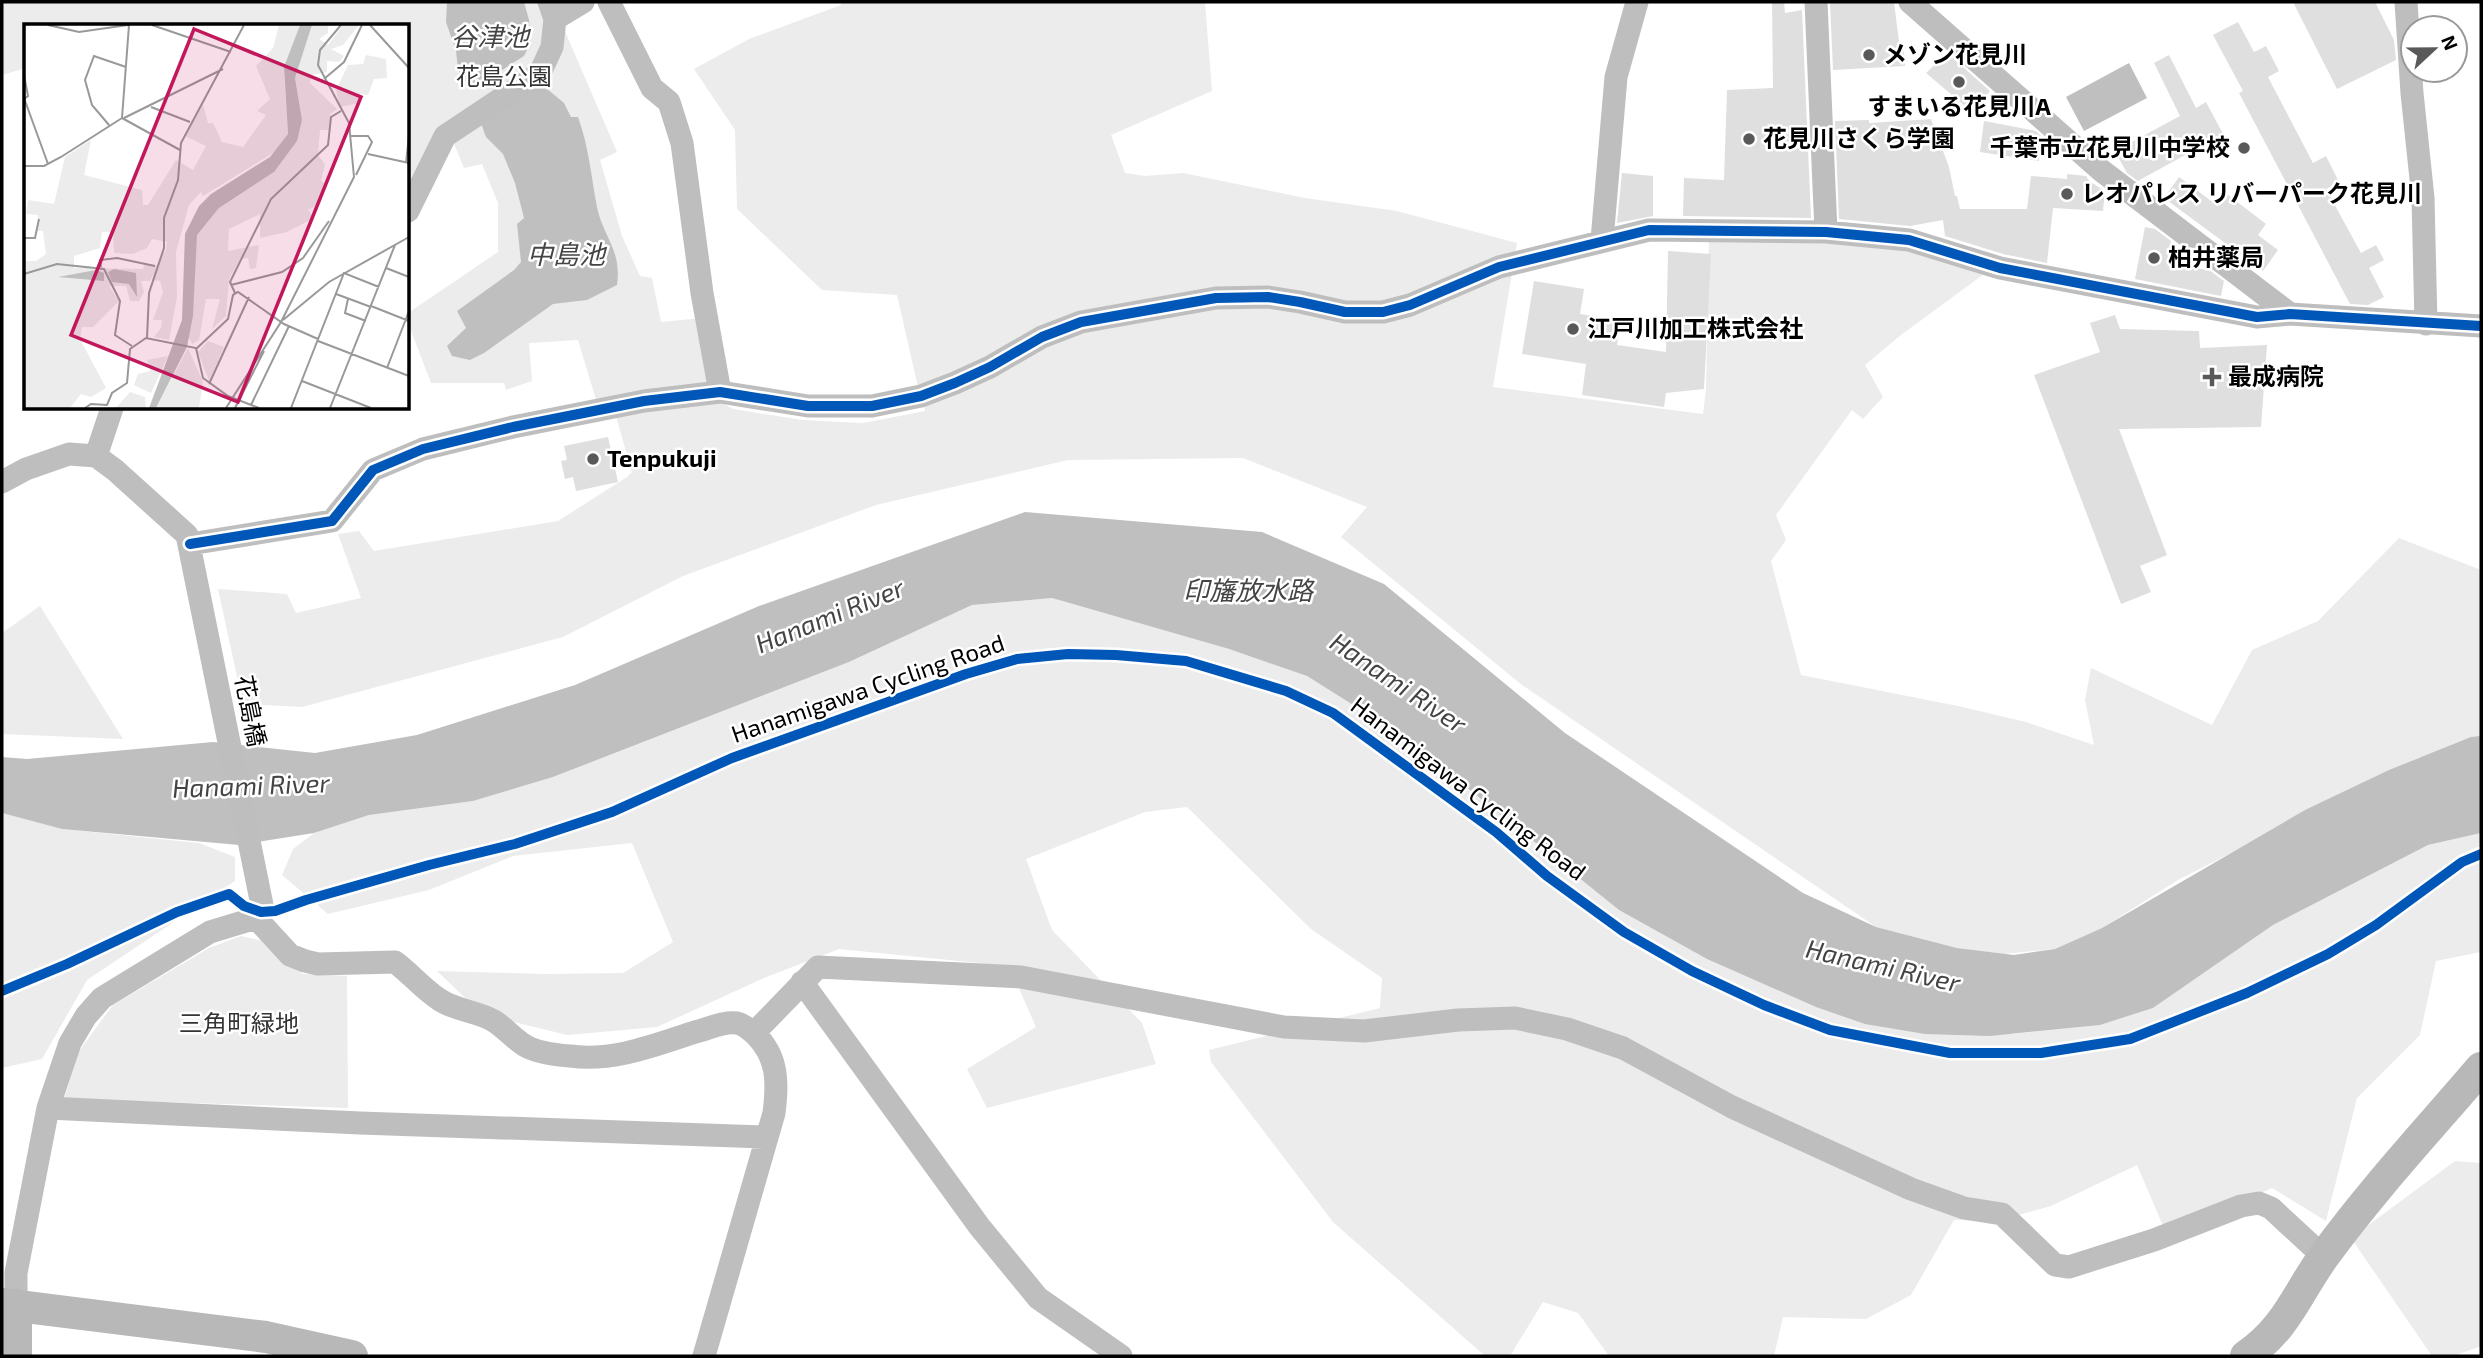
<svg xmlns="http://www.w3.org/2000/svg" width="2483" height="1358" font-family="'Exo 2','Noto Sans JP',sans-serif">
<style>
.green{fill:#ececec}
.water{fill:#bfbfbf}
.building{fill:#dfdfdf}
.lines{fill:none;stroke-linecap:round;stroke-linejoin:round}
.street{stroke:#bebebe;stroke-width:23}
.secondary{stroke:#b8b8b8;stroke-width:32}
.cycleway-casing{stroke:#fff;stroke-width:15}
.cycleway{stroke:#0057b8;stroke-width:10}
.poi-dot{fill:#595959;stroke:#fff;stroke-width:2.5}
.labels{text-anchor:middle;stroke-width:5;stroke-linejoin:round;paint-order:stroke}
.poi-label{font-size:24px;font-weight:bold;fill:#000;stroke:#fff;text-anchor:start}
.park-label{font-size:24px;fill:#333;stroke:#fff}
.street-label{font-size:24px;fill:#000;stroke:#fff}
.water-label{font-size:26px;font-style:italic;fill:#444;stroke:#fff}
.inset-road{fill:none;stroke:#999;stroke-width:2}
.view{fill:#c2185b;fill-opacity:0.15;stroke:#c2185b;stroke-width:3.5}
.inset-edge{fill:none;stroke:#000;stroke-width:3.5}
</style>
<rect width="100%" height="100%" fill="#fff"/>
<path class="green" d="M2,2h537l25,27 53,123 -17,8 22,76 18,40 12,2 9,44 41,-4 17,83 14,8 69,11 61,3 62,-12 -3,-24h-4l-21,-92 -75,-5 -85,-81 -2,-79 -41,-61 55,-30 92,-34v-3h364l7,89 -101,44 14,38 20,3 38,-3 122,25 92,13 120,32 -24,144 210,27 3,-25 3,-153 190,12 85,26 -83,61 -36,30 18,32 -20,22 -11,-9 -76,105 10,25 -15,21 30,114 157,31 68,16 68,23 -9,-45 6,-32 121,57 40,-75 66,-29 81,-83 82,32v174l-63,14 -240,122 -76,48 -47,21 -52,5 -46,-6 -81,-21 -354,-242 -181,-148 26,-30 -124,-49 -175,2 -192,45 -193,71 -120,61 -261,70 -59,-3 -25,-115 69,5 9,19 65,-15 -23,-64 21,-3 15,20 184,-30 69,-44 5,-5 -17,-59 51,-3 -6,-17 -63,10 -19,-63 -49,3 3,38 -26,9 -2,-7h-73l-23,-60v-10l90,-61v-49l-16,-39 -18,4 -19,-46 -37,77v-173h-382v42l-24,7z
M1052,598l177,51 78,27 70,44 128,98 114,92 88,49 109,48 197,27 87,-9 53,-17 120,-83 155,-80 53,-12v119l-45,9 -16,74 -63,63 -31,123 -54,-33 -106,45 -29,-68 -86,41 -55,15 -42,-1 -43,75 -45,24 -83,-2 -9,39h-165l-31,-43 -35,-11 -33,54h-25l-152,-134 -122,-160 -2,-12 171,-42 2,-30 -71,-49 -124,-122 -42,5 -119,47 26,71 90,93 14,41 -169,44 -20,-39 69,-42 -27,-61 -170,-17 -75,29 -107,49 -90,8 -85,-21 -45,-43 108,3 78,-1 50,-31 -41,-99 -119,13 -84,34 -101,24 -46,-39 11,-26 21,-16 55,-18 104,-14 80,-24 296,-115 123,-57z
M40,606l83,133 -121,-5v-101z
M2,813l60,16 137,14 36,14v24l-148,99 -45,79 -40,9z
M241,936l23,5 39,33 44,2 1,132 -284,-9 15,-48 34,-46 96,-57z
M2455,1161l26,2v183l-28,10h-21l-81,-118z"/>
<path class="water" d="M447,2h77l5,18 2,22 -7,14 -44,28 -11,1 -6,-5 -5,-11 -2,-18 -10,-29z
M2129,63l18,35 -63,33 -18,-34z
M540,83l24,20 7,14h7c11,30 13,59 19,90 6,30 25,43 20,78l-30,15 -34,4 -69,49 -14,7 -18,-4 -5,-10 19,-18 -9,-17 57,-41 7,-8 -4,-38 7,-6 -9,-35 -12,-29 -17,-17 -7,-19z
M1025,512l237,20 122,52 181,149 238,160 73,34 81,21 57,7 41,-6 47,-21 203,-118 84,-40 82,-33 10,-1v97l-53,12 -155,80 -120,83 -53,17 -110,11 -65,-2 -60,-10 -49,-17 -109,-48 -88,-49 -148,-119 -94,-71 -70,-44 -78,-27 -177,-51 -80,7 -123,57 -296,115 -80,24 -104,14 -55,18 -75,12 -177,-16 -60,-16v-56l25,2 186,-17 102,11 102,-18 158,-50 184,-79z"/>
<path class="building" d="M1772,2h12l1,11 17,-3 9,208 -128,-2 1,-38 40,2 3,-90 46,-2z
M1853,2h41l5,40h4l2,24 -72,4 -3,-67z
M2293,2h82l19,38 2,20 -59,29z
M2238,22l16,30 12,-6 13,25 -11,6 45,86 13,-7 13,26 -13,7 35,64 15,-8 8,15 -15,8 15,29 -16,8 -18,-1 -111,-211 4,-2 -30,-56z
M1947,53l43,38 -18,21 -46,-39z
M2169,55l27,53 10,-6 17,32 -85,47 -11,-8 -12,-22 65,-35 -26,-53z
M1931,119l18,48 6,29h2l3,13h67l4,-33 36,3v-5l19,2 3,5 16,10 -2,20 -50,-3 -6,55 -44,-9 -58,-18 -2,-16 -33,6 -71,-7 -4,-98 34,-1v3z
M1984,121l52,10 7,7 -4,23 -59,-9z
M1622,173l31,3v40l-36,7z
M2179,177l39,29 9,-12 39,30 -8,11 20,15 -15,21 -99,-73z
M2145,227l10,2 16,12 -4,23 42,6 15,11 -3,15 -86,-17z
M1668,251l43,3 -7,135 -38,4 -2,14 -82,-12 4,-31 -64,-10 12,-73 50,8 -4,25 41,6 -4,25 49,7z
M2115,315l5,14 79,2 1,17 67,-3 -6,82 -142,2 48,126 -27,11 11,26 -30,12 -87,-229 66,-23 -10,-29z
M608,437l10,45 -42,9 -3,-14 -8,2 -4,-18 6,-1 -3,-14z"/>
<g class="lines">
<path class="street" d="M609,2l43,86 17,14 13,41 20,150 18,99
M1816,2l10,230
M1910,2l192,169 188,143
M2406,2l6,91 11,105 3,126
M555,19l28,-17
M408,211l37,-75 95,-63 12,-26 3,-28 -6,-17
M1602,240l14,-163 21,-75
M96,456l16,-48
M2,482l24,-13 43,-15 27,2 19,14 72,65 75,370 -1,7 -5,6 -46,14 -108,66 -16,18 -16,27 -22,65 -32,165v32
M190,544l142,-23 41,-51 50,-21 90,-22 131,-26 76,-9 88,14h64l49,-10 34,-13 35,-16 52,-30 39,-15 135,-24 52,-1 32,5 45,10h38l27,-7 89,-38 150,-37 177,2 83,8 91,28 257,49 33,-3 191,12
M256,918l34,37 15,6 13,3 77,-2c16,12 28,27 45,38 17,11 37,11 54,21 11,7 19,17 30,24 11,7 32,10 46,11 43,6 85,-11 125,-24 13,-3 28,-11 42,-9 6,1 13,7 18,11 23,23 23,48 19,79l-70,243
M802,982l177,244 59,72 83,58
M754,1033l64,-66 203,10 263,50 80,4 94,-11 57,-2 52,11 56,19 109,59 179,82 53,19 38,6 53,51 14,2 85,-27 87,-34 18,-3 12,5 53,49
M48,1108l312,15 406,14"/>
<path class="secondary" d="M2,1304l264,33 86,19
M16,1305v51
M2246,1356c41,-28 50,-61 78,-100 48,-66 104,-126 157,-188"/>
<defs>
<path id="cycleway" d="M190,544l142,-23 41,-51 50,-21 90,-22 131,-26 76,-9 88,14h64l49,-10 34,-13 35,-16 52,-30 39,-15 135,-24 52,-1 32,5 45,10h38l27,-7 89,-38 150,-37 177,2 83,8 91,28 257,49 33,-3 191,12
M2,991l65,-27 110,-52 52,-18 15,12 17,6 14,-1 31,-11 123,-35 86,-21 97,-32 120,-54 234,-84 51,-15 51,-5 48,1 70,6 100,30 47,22 163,119 51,44 77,56 68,39 72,34 66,25 120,23h91l89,-14 117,-46 81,-39 48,-29 86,-63 19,-8"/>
</defs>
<use href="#cycleway" class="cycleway-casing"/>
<use href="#cycleway" class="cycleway"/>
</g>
<g class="poi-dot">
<circle cx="1869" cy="55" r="7"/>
<circle cx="1959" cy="82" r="7"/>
<circle cx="1749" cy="139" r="7"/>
<circle cx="2244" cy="148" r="7"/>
<circle cx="2067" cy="194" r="7"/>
<circle cx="2154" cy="258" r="7"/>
<circle cx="1573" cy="329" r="7"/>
<path d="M2208.5 366.5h7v7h7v7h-7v7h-7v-7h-7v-7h7z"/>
<circle cx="593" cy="459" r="7"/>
</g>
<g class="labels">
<g class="poi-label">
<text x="1883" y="63">メゾン花見川</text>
<text x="1959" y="115" text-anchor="middle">すまいる花見川A</text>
<text x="1763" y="147">花見川さくら学園</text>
<text x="2230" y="156" text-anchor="end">千葉市立花見川中学校</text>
<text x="2081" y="202">レオパレス リバーパーク花見川</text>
<text x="2168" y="266">柏井薬局</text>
<text x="1587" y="337">江戸川加工株式会社</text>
<text x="2228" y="385">最成病院</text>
<text x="607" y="467">Tenpukuji</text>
</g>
<g class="park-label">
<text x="504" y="85">花島公園</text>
<text x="239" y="1032">三角町緑地</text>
</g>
<g class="street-label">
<text transform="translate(868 689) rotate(-19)" y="8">Hanamigawa Cycling Road</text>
<text transform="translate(250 711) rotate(79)" y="8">花島橋</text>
<text transform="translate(1468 789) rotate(37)" y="8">Hanamigawa Cycling Road</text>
</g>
<g class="water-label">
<text x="490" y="46">谷津池</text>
<text x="566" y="264">中島池</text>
<text x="1248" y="600">印旛放水路</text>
<text transform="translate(830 616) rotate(-22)" y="9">Hanami River</text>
<text transform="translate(1398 683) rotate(34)" y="9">Hanami River</text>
<text transform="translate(251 786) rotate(-2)" y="9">Hanami River</text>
<text transform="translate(1883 966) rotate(13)" y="9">Hanami River</text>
</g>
</g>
<g transform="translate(24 24)">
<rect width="385" height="385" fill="#fff"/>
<path d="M255,1h21l-16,50 4,61 -10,14 -75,46 -2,-4 -12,13 -13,47 1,45 -8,43 -15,-3 7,-9 1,-8h-9l10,-28 -3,-11 -8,-1 2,-7 -4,8h-9l3,11 -5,9h-9l-4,-15h-17l10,15 -26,26h-11l-2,12 26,49 -15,9 -10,-3 -11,14h-46v-147h12l10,-7 -3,-23h-6l1,-16 -12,-1 2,-14 26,4 11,-47 26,-17 -7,35 58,15 1,15h5l28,-45 17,10 13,-24 -21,-10 18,-32 5,19h5l9,19 21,5 23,-32 -9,-4 13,-12 -14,-33 17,-18zM78,208h11l1,21 19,1 14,-6 5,-9 15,3 -1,8 -10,16 -11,-2 -2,5 -69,-1v-12l26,-8zM288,1h16v8l-9,6 9,6 15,-20h16l-16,20 -12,4 13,7 -5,6 -12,-1v11l-15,3 -2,8 27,26 -7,5v16h-10l-2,25 7,9 -4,17 5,3 -6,20 -12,6 6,8 -27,14 -27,6v-24l-31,15 -1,22 31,-6 -3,23 -6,1 -2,-11 -8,1 -11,20 -3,37 -14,13 8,-30h-14l-7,41 -7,4 -3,-6 7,-103 23,-27 55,-36 28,-52 -7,-42zM342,31l20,4 1,19 -13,1 -6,16 -8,-1 -1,9 -19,4 -4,-17 12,-25 15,-1zM184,317l16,6 -15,34 -11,-29zM164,324l15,34 -4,26h-43zM144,332l-17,37 -17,-8 4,-11 12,-3 -3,-11zM106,368l15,5 1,11h-30z" fill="#ececec" fill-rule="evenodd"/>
<path d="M276,1h12l-17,53 7,42 -5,21 -23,31 -55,36 -22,27 -4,81 -6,31 -31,61h-7l33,-88 3,-86 14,-28 12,-12 59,-37 18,-23 -4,-67zM90,245l22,4 1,24 -8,-13 -17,-2 -4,-10zM72,246l8,3v8l-46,-4z" fill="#bfbfbf"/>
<path class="inset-road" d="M24,1l31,7 49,-7M128,1l79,27M346,1l39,43M0,51l4,21 -4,3M300,55l20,-17 18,-37M0,74l24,66M127,83l39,15M385,85v23M98,94l58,32M100,94l99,-49M85,101l-17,-20 -7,-25 9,-24 32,11M327,112h17l4,6 -16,33M344,130l41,9M382,139l3,-28M0,142h20l17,-9 61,-39 7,-93M0,214h11l4,-19M77,243l-1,-7 17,-2 38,8M362,244l23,9M0,250l33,-10 47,5 16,32 -5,34 17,11M207,261l51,-13 21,-14 26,-37M211,269l-5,-11 41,-83 57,-54 3,-28 10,-6M312,270l35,13M324,275l-3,14 21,8M347,282l38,15M259,296l46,-38 80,-45M123,314l2,-45 15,-45v-30l14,-38 3,-37 63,-118M294,317l91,35M172,325l32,-30 5,-24 5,-3 46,32 34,15M363,344l22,-57M278,357l69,27M185,360l40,-87M227,381l38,-79M61,384l6,-4 16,1 5,-12 15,-10 3,-34 16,-11 50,10 7,30 25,18 31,12M202,384l55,-86 73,-145 -5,-54 -31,-58 2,-15 21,-25M211,384l29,-57M267,384l53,-135 35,14M306,384l65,-163"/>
<path class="view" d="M170,5l167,68 -123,305 -167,-67z"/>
<rect width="385" height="385" class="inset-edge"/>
</g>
<rect width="2483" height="1358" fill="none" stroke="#000000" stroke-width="7"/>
<g transform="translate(2434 49) rotate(68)"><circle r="33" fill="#ffffff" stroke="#999999" stroke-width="2"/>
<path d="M0-5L12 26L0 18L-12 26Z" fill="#595959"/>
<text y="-10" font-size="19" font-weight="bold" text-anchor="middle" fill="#000000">N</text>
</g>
</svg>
